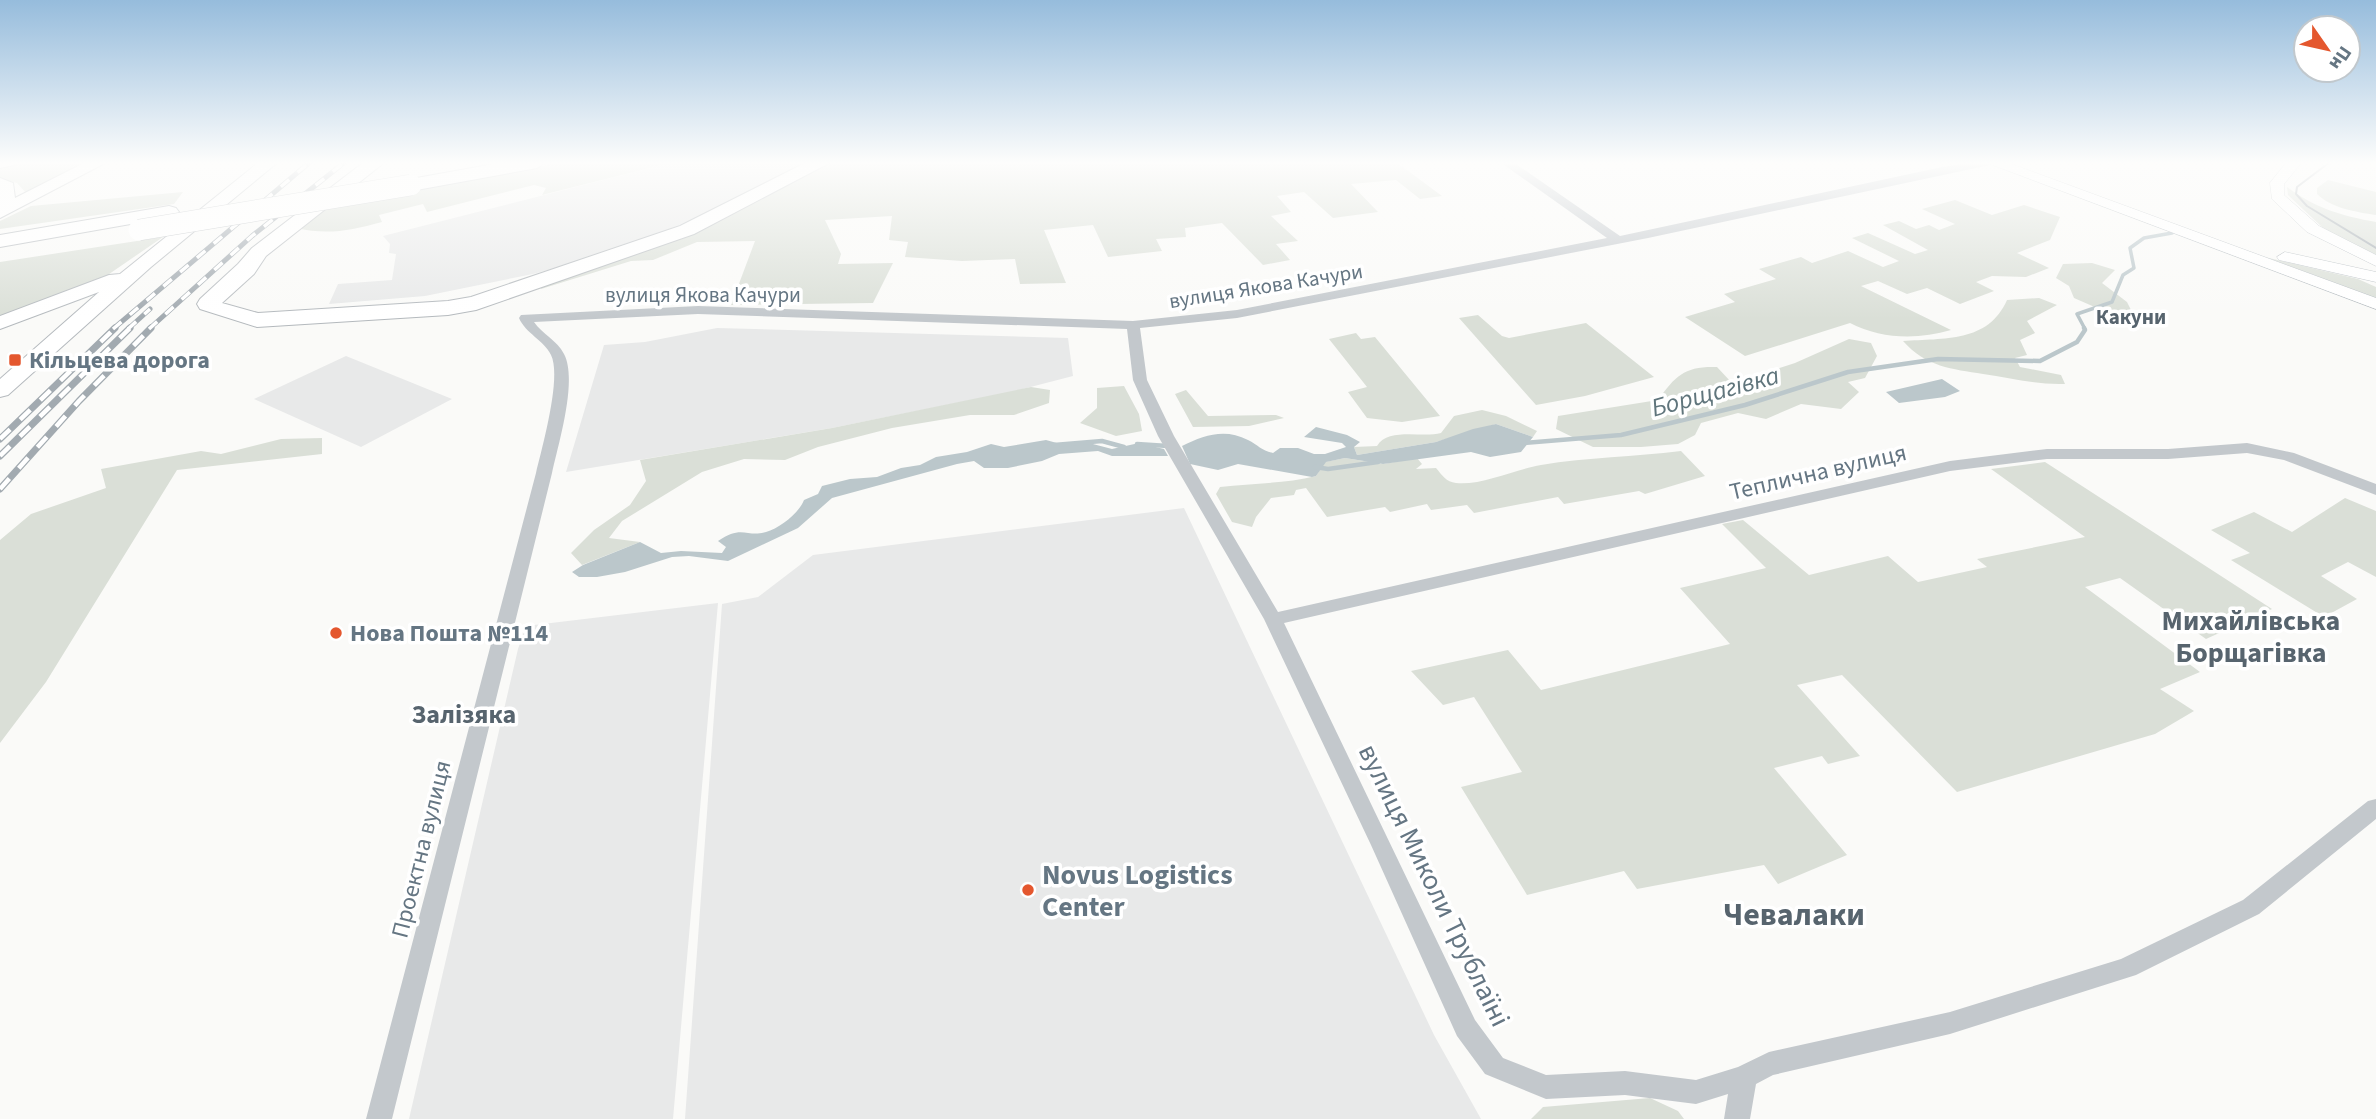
<svg xmlns="http://www.w3.org/2000/svg" width="2376" height="1119" font-family="'Source Sans 3',sans-serif">
<style>
.built{fill:#e8e9e9}
.green{fill:#dadfd7}
.water{fill:#bbc7cb}
.lines{fill:none;stroke-linecap:round;stroke-linejoin:round}
.stream-far1{stroke:#bbc7cb;stroke-width:3.5}
.stream{stroke:#bbc7cb;stroke-width:4.5}
.secondary-casing{stroke:#b3babf;stroke-width:1}
.primary-casing{stroke:#b5babe;stroke-width:2}
.highway-casing{stroke:#b4b9bd;stroke-width:2}
.street{fill:#c3c8cc;fill-rule:evenodd}
.secondary{fill:#fff;fill-rule:evenodd}
.primary{fill:#fff;fill-rule:evenodd}
.highway{fill:#fff;fill-rule:evenodd}
.tram{stroke:#a2aab0;stroke-width:2}
.rail-far1-casing{stroke:#a2aab0;stroke-width:5}
.rail-casing{stroke:#a2aab0;stroke-width:7}
.rail-far1{stroke:#fff;stroke-width:3.5;stroke-dasharray:11;stroke-linecap:butt}
.rail{stroke:#fff;stroke-width:4.5;stroke-dasharray:14;stroke-linecap:butt}
.highway-bridge-casing{stroke:#b4b9bd;stroke-width:22;stroke-linecap:butt}
.highway-bridge{stroke:#fff;stroke-width:21}
.poi-dot{fill:#e4572e;stroke:#fff;stroke-width:2.5}
.labels{text-anchor:middle;stroke-width:7;stroke-linejoin:round;paint-order:stroke}
.far-street-label{font-size:21px;fill:#657683;stroke:#fff}
.far-neighbourhood-label{font-size:21px;font-weight:bold;fill:#57646e;stroke:#fff}
.poi-label{font-size:24px;font-weight:bold;fill:#657683;stroke:#fff;text-anchor:start}
.street-label{font-size:24px;fill:#657683;stroke:#fff}
.water-label{font-size:26px;font-style:italic;fill:#60757c;stroke:#fff}
.neighbourhood-label{font-size:26px;font-weight:bold;fill:#57646e;stroke:#fff}
.quarter-label{font-size:28px;font-weight:bold;fill:#57646e;stroke:#fff}
.near-poi-label{font-size:28px;font-weight:bold;fill:#657683;stroke:#fff;text-anchor:start}
.near-street-label{font-size:28px;fill:#657683;stroke:#fff}
.near-neighbourhood-label{font-size:32px;font-weight:bold;fill:#57646e;stroke:#fff}
</style>
<rect width="100%" height="100%" fill="#fafaf8"/>
<path class="built" d="M674,162h130l-87,47 -91,38 -42,13 -51,14 -108,22 -96,8 9,-20 54,-4 4,-26 -7,-1 1,-9 -7,-8z
M717,328l351,10 5,38 -62,16 -179,36 -266,44 38,-127 41,-3z
M346,356l106,43 -91,48 -107,-48z
M1184,508l250,527 47,84h-796l37,-515 36,-7 55,-42z
M718,603l-45,516h-264l109,-470 8,-23z"/>
<path class="green" d="M24,162h63l-60,32 -10,-11 -17,-5v-12z
M564,162h110l-132,33 4,-7 -12,-3 -107,27 -4,-8 -44,11 3,7c-33,9 -54,13 -87,6l32,-25z
M828,162h568l46,34 -22,3 -24,-19 -45,4 27,28 -45,6 -29,-26 -27,4 14,16 -20,4 27,25 -22,3 14,16 -27,5 -41,-42 -37,5 1,9 -30,2 6,12 -54,6 -15,-32 -49,5 22,53 -46,1 -5,-25 -53,2 -57,-4 3,-15 -19,-2 3,-24 -67,4 16,34 -3,10 55,-1 -20,40 -142,2 24,-64 -58,1 -44,18 -22,1 -90,28 2,-6 91,-31z
M2328,180l48,12v23c-20,-3 -45,-7 -59,-21v-6z
M2287,187c28,21 55,29 89,35v33l-53,-27 -35,-33z
M183,192l-9,12 -174,25v-8l31,-15z
M1955,200l37,15 32,-10 36,12 -10,23 -33,13 32,15 -23,9 -34,-1 -16,6 18,9 -34,13 -33,-16 -20,6 -29,-13 -17,5 90,44c-34,10 -70,9 -101,-7l-105,33 -60,-39 50,-15 -11,-8 52,-15 -17,-10 42,-12 11,6 36,-12 35,16 16,-6 -47,-23 16,-5 47,21 13,-4 -45,-25 16,-4 17,8 13,-4 10,5 16,-6 -33,-15z
M163,237l-64,44 -99,35v-54z
M2265,257l93,22 18,8v11z
M2092,263l23,7 -13,13 25,19 4,8 -18,5 -39,-17 -5,-12 -13,-8 7,-14z
M2039,298l18,7 -30,16 8,12 -15,7 7,15 -12,3 5,9 41,8 4,9c-29,1 -54,-6 -82,-10 -31,-5 -57,-7 -80,-33 41,-3 85,2 104,-41z
M1478,315l24,21 7,2 77,-15 68,54 -69,19 -49,9 -77,-87z
M1356,333l5,6 14,-2 65,79 -38,6 -35,-4 -19,-26 19,-5 -38,-48z
M1849,339l22,4 6,13 -12,22 -17,4 11,10 -18,17 -40,-5 -35,15 -28,-6 -37,10 -6,12 -17,9 -37,3h-48l-37,-18 2,-13 100,-16c18,-25 27,-34 59,-33l15,16 63,-20z
M1124,386l15,28 3,17 -26,5 -36,-13 17,-15v-20z
M1031,387l19,3 -1,13 -35,12h-44l-78,13 -74,19 -33,13 -41,-1 -42,13 -80,49 -13,17 31,4 -58,23 -11,-12 23,-23 36,-25 16,-24 -6,-21 192,-32z
M1186,390l22,26 68,-1 8,3 -35,8 -56,1 -18,-33z
M1482,410l24,6 31,15 -4,6 -37,-13 -60,18 -79,13 -3,-8 23,-1c11,-19 45,-8 64,-13l13,-17z
M322,438v16l-145,16 -131,212 -46,61v-203l31,-26 75,-26 -5,-19 100,-18 20,3 60,-15z
M1681,451l24,25 -60,18 -6,-3 -75,13 -6,-7 -84,16 -7,-8 -36,5 -4,-6 -37,8 -5,-5 -58,10 -21,-29 -10,2 -2,5 -23,3 -15,19 -4,10 -20,-5 -16,-28 4,-7c32,-4 64,-3 96,-11l9,-14 20,-4 38,6 34,-6 5,6 -6,5 20,-1c6,7 10,14 20,15 24,3 60,-14 85,-18 47,-8 93,-8 140,-14z
M2045,462l227,147 -66,30 -86,-61 -35,9 115,85 -40,17 34,22 -39,23 -198,58 -115,-117 -45,10 63,71 -32,8 -6,-8 -48,12 73,87 -69,29 -14,-19 -127,24 -13,-18 -97,24 -66,-108 61,-15 -48,-75 -31,8 -32,-34 97,-21 33,40 189,-46 -50,-56 86,-20 -44,-44 21,-4 66,55 79,-19 30,26 69,-15 -10,-8 108,-22 -94,-68z
M2345,498l31,13v66l-28,-15 -27,14 36,23 -33,18 -93,-57 19,-7 -39,-23 43,-18 38,20z
M1650,1098l28,13 6,8h-153l12,-12z"/>
<path class="water" d="M1942,379l18,12 -15,6 -46,6 -13,-11z
M1496,424l37,13 -12,15 -31,5 -19,-5 -88,12 -38,-6 -19,4 -10,14 -4,1 -74,-13 -20,6 -28,-6 -8,-18c22,-11 43,-18 66,-6 10,5 14,11 25,13l7,-5h18l16,6h11l21,-7 -4,-4 -38,-6 12,-10 31,8 13,7 -6,5 3,8 79,-13 37,-13z
M1046,440l18,5 25,-2 23,6 27,-6 25,6 4,7h-56l-14,-5 -39,3 -17,7 -34,7h-24l-10,-7 -17,3 -125,34 -34,30 -70,33 -39,-5 -17,1 -47,15 -28,5h-18l-7,-5 11,-7 57,-23 21,11 20,-2 41,2 4,-6 -8,-6c24,-17 29,-3 48,-9 14,-4 33,-19 38,-32l14,-6 4,-8 28,-7 27,-2 24,-9 19,-3 16,-8 31,-5 24,-8 13,3z"/>
<g class="lines">
<path class="stream-far1" d="M2085,329l-8,-15 35,-12 11,-27 11,-7 -4,-20 14,-10 28,-5"/>
<path class="stream" d="M1523,443l98,-8 124,-30 103,-33 90,-13 102,2 37,-19 8,-12 -1,-2
M1137,444l31,2
M1054,445l48,-4 22,6
M1315,467l13,2 50,-7"/>
<defs>
<path id="secondary" d="M1985,162h21l370,136v11z
M2287,162h15l-18,22v11l35,31 57,29v11l-69,-34 -35,-33 -2,-16z
M2285,252l91,20v10l-97,-22 -2,-3z"/>
<path id="primary" d="M0,162h16l-2,3 -14,3z
M86,162h21l-107,56v-40l13,5 2,15z
M259,162h19l-127,105 -143,128 -8,2v-18l99,-87 -99,37v-13l109,-41 11,-1z"/>
<path id="highway" d="M364,162h21l-119,94 -12,18 -32,29 36,10 190,-12 23,-4 209,-71 127,-64h24l-137,72 -218,76 -28,5 -191,12 -57,-18 -3,-5 3,-5 38,-35 14,-16z
M505,162h41l-9,6 -126,23 -10,-6 10,-6z
M169,206l7,2 3,4 -3,4 -176,31v-12z"/>
</defs>
<use href="#secondary" class="secondary-casing"/>
<use href="#primary" class="primary-casing"/>
<use href="#highway" class="highway-casing"/>
<path class="street" d="M1500,162h13l107,74 322,-69 32,-5h30l-356,76 -411,80 -97,10 7,52 27,56 104,176 672,-151 97,-12h121l79,-6 47,10 82,31v11l-92,-35 -37,-7 -79,6h-121l-97,12 -666,152 191,397 28,38 43,17 79,-4 71,9 42,-13 31,-15 181,-40 171,-53 122,-59 125,-99 8,-2v20l-117,95 -123,61 -186,59 -177,41 -17,9 -6,35h-26l4,-25 -32,10 -71,-9 -79,4 -61,-25 -28,-38 -86,-191 -107,-226 -106,-183 -25,-56 -6,-51 -429,-15 -164,8c8,12 23,18 30,32 14,26 -6,91 -12,119l-160,646h-26l170,-646c6,-25 26,-96 15,-118 -7,-15 -25,-21 -32,-37l2,-3 177,-9 435,15 104,-11 370,-72z"/>
<use href="#secondary" class="secondary"/>
<use href="#primary" class="primary"/>
<use href="#highway" class="highway"/>
<path class="tram" d="M2330,162l-33,25 -1,7 11,12 69,42"/>
<defs>
<path id="rail-far1" d="M113,329l197,-167
M128,329l22,-20
M149,329l103,-93 93,-74"/>
<path id="rail" d="M0,439l115,-111
M0,456l130,-128
M0,489l79,-88 72,-73"/>
</defs>
<use href="#rail-far1" class="rail-far1-casing"/>
<use href="#rail" class="rail-casing"/>
<use href="#rail-far1" class="rail-far1"/>
<use href="#rail" class="rail"/>
<defs>
<path id="highway-bridge" d="M139,230l272,-45"/>
</defs>
<use href="#highway-bridge" class="highway-bridge-casing"/>
<use href="#highway-bridge" class="highway-bridge"/>
</g>
<linearGradient id="sky" x2="0" y2="1"><stop stop-color="#96bcdc"/><stop offset="0.51" stop-color="#fdfdfc"/><stop offset="1" stop-color="#fdfdfc" stop-opacity="0"/></linearGradient>
<rect width="2376" height="319" fill="url(#sky)"/>
<g class="poi-dot">
<rect x="8" y="353" width="14" height="14" rx="3.5"/>
<circle cx="336" cy="633" r="7"/>
<circle cx="1028" cy="890" r="7"/>
</g>
<g class="labels">
<g class="far-street-label">
<text transform="translate(1266 286) rotate(-9)" y="7">вулиця Якова Качури</text>
<text x="703" y="302">вулиця Якова Качури</text>
</g>
<g class="far-neighbourhood-label">
<text x="2131" y="324">Какуни</text>
</g>
<g class="poi-label">
<text x="29" y="368">Кільцева дорога</text>
<text x="350" y="641">Нова Пошта №114</text>
</g>
<g class="street-label">
<text transform="translate(1818 472) rotate(-13)" y="8">Теплична вулиця</text>
<text transform="translate(421 849) rotate(-76)" y="8">Проектна вулиця</text>
</g>
<g class="water-label">
<text transform="translate(1715 391) rotate(-15)" y="9">Борщагівка</text>
</g>
<g class="neighbourhood-label">
<text x="464" y="723">Залізяка</text>
</g>
<g class="quarter-label">
<text x="2251" y="630">Михайлівська<tspan x="2251" dy="32">Борщагівка</tspan></text>
</g>
<g class="near-poi-label">
<text x="1042" y="884">Novus Logistics<tspan x="1042" dy="32">Center</tspan></text>
</g>
<g class="near-street-label">
<text transform="translate(1435 885) rotate(64)" y="10">вулиця Миколи Трублаїні</text>
</g>
<g class="near-neighbourhood-label">
<text x="1794" y="925">Чевалаки</text>
</g>
</g>
<g transform="translate(2327 49) rotate(124)"><circle r="33" fill="#ffffff" stroke="#c1c8cd" stroke-width="2"/>
<path d="M0-5L12 26L0 18L-12 26Z" fill="#e4572e"/>
<text y="-10" font-size="19" font-weight="bold" text-anchor="middle" fill="#657683">Пн</text>
</g>
</svg>
